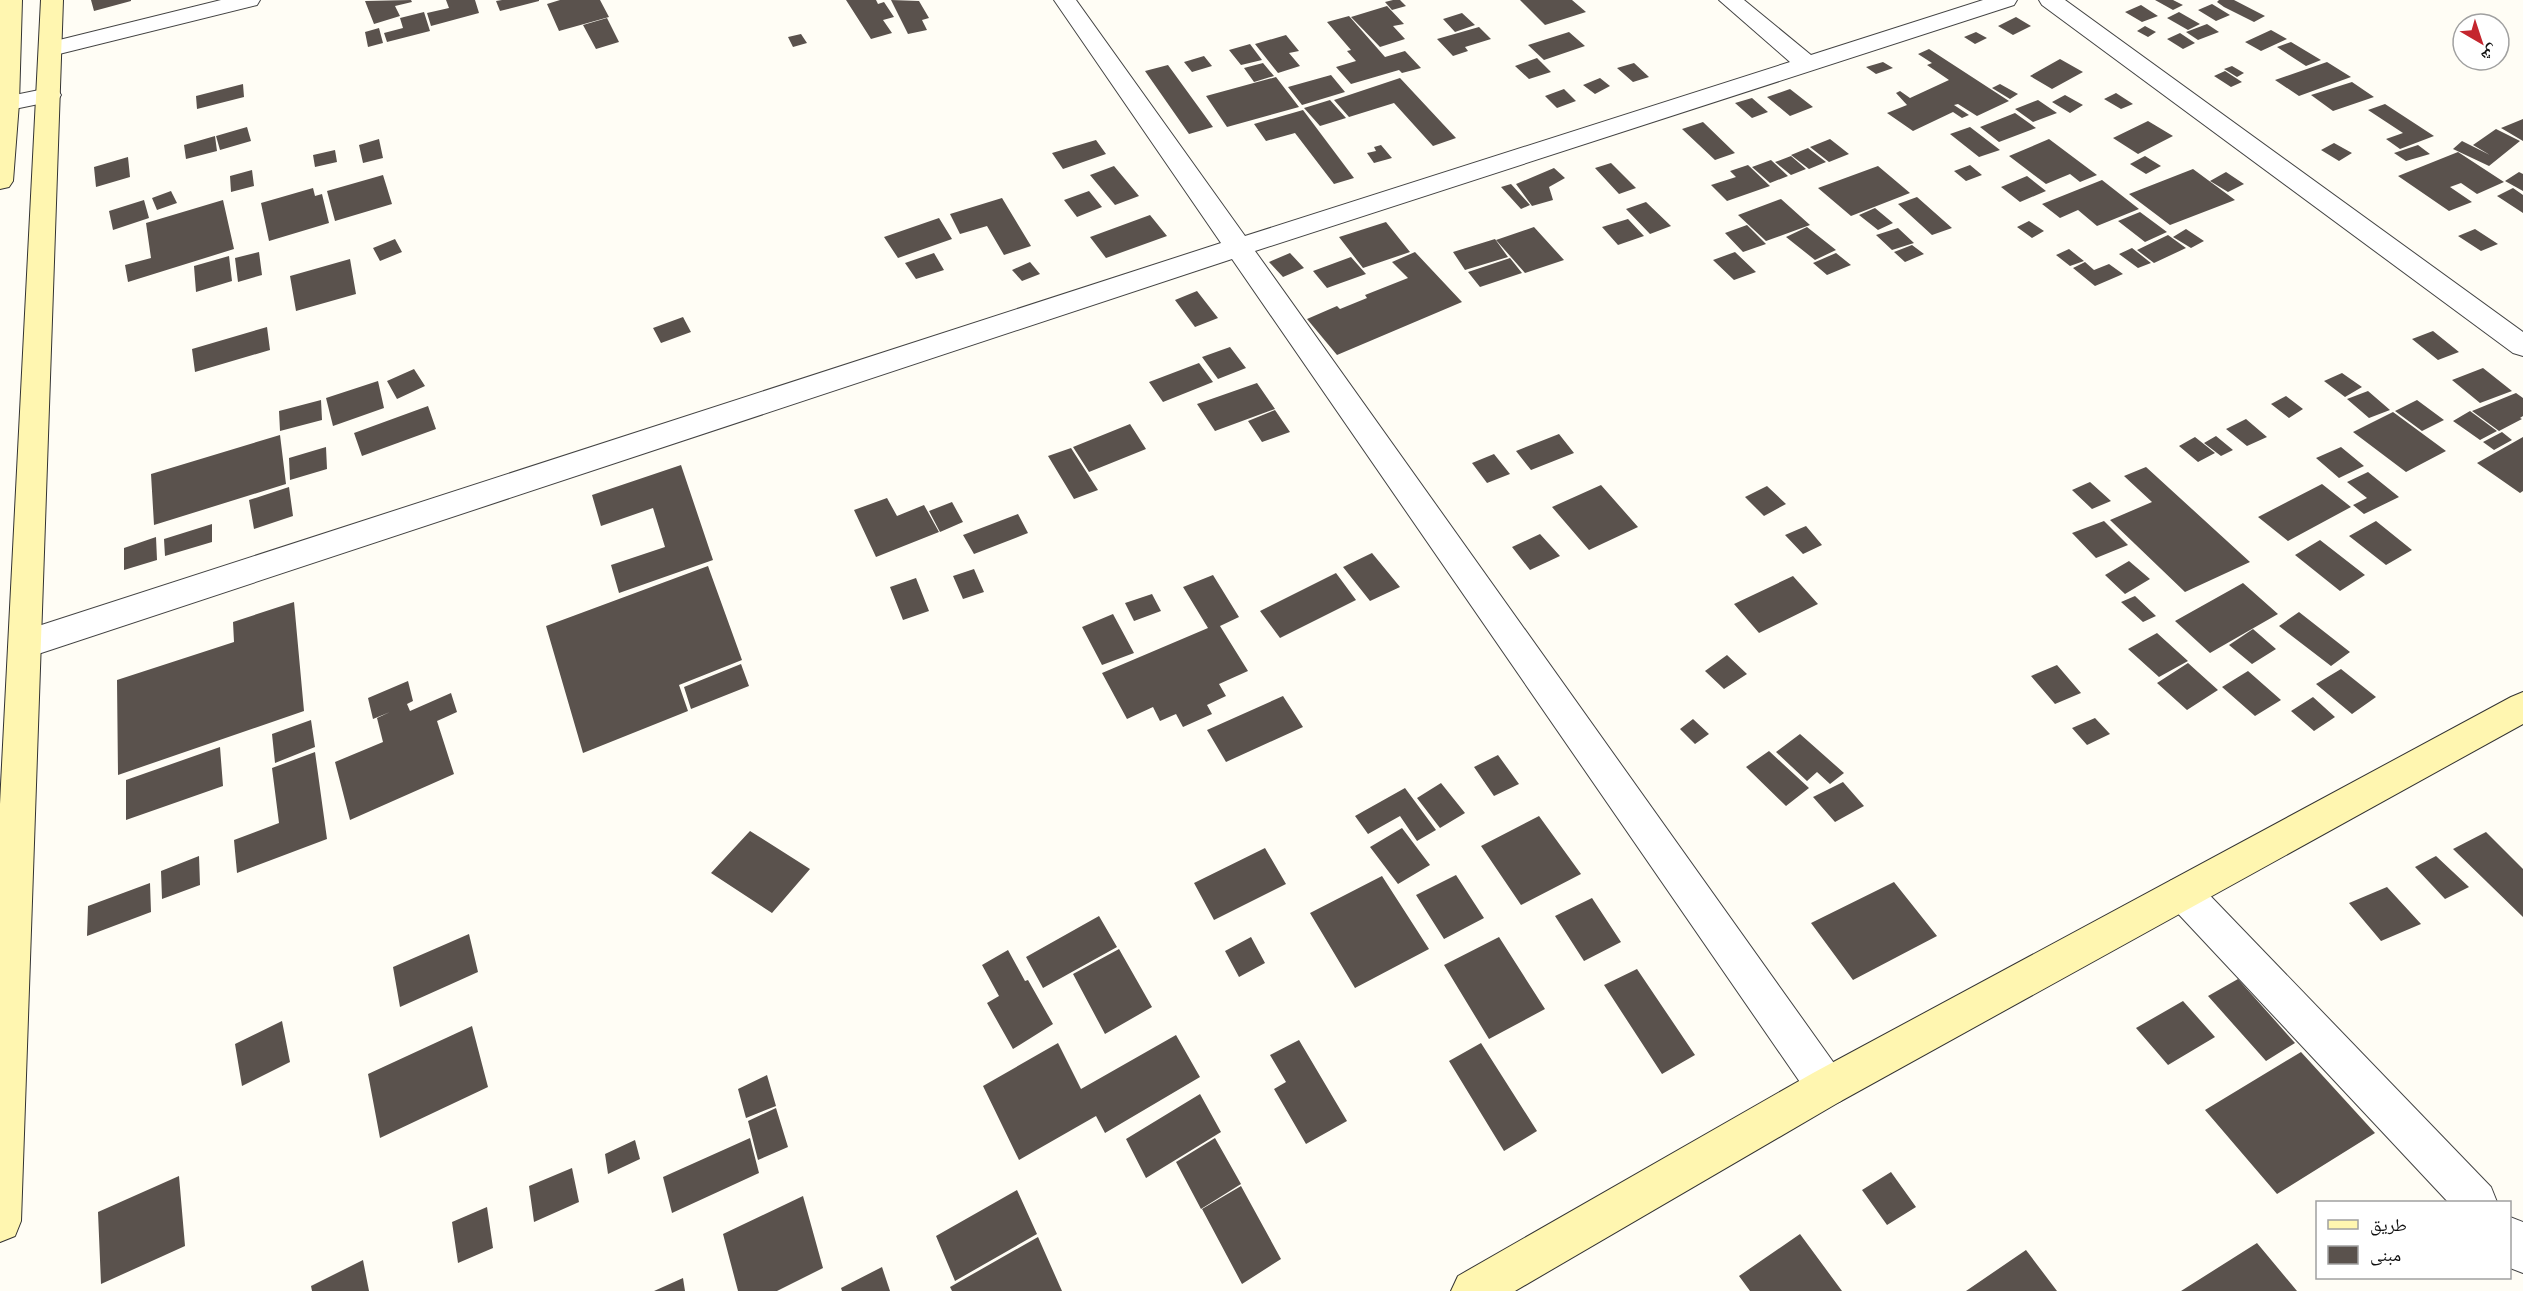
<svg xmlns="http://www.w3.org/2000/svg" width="2523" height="1291" font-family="'Crimson Pro','Noto Naskh Arabic',serif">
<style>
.building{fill:#5a524d}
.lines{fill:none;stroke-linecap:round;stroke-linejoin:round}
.street-casing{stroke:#444;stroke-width:2}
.secondary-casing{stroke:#333;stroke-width:2}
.street{fill:#fff;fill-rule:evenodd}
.secondary{fill:#fff6b0;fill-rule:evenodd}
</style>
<rect width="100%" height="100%" fill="#fffdf5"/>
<path class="building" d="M91,0h40v1l-37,10z
M411,0l1,2 -17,4 5,10 -26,8 -9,-23z
M446,0h29l4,13 -48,13 -4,-13 22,-5z
M502,0h37v1l-39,10 -4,-10z
M560,0h40l9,17 -50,14 -12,-27z
M846,0h30l2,4 6,-2 10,15 -11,3 9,13 -21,6z
M891,0l28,1 10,17 -7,2 5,10 -19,4z
M1393,0h7l6,6 -14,4 -7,-8z
M1520,0h52l14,12 -41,13z
M2155,0h18l10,5 -10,5z
M2219,0h15l31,16 -11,6 -30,-15 -7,-5z
M2212,4l18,11 -14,6 -18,-11z
M2141,5l17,11 -16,6 -17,-10z
M1387,6l17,18 -11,2 12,13 -25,8 -29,-30z
M424,12l6,19 -43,11 -3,-9 19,-5 -3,-10z
M2179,12l21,12 -12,6 -21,-12z
M1462,13l13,12 -20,7 -12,-13z
M1349,16l36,41 20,-6 16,17 -19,5 -3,-3 -48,14 -15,-17 20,-6 -9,-10 4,-1 -24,-28z
M2016,17l15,9 -18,9 -15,-9z
M607,18l12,24 -23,7 -13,-24z
M2207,24l12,8 -21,8 -12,-8z
M2145,26l11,6 -8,5 -11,-6z
M1479,27l12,12 -26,8 3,4 -15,5 -16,-17z
M379,28l4,15 -15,4 -3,-15z
M2271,30l16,9 -26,12 -16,-9z
M1569,32l16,14 -41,14 -16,-15z
M1976,32l11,6 -12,6 -11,-7z
M2180,33l15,10 -12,6 -16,-10z
M801,34l6,9 -14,4 -5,-10z
M1286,35l13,16 -10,2 11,13 -22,7 -23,-29z
M2291,42l30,18 -15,6 -29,-19z
M1250,44l12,16 -21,5 -12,-15z
M1929,49l80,52 -32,15 -19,-12 -4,1 15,10 -7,3 -9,-6 -40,19 -26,-18 20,-8 -11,-12 4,-2 10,7 39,-18 -22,-15 5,-2 -14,-9z
M1204,56l8,10 -20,6 -8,-10z
M1537,58l14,14 -22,7 -14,-13z
M2060,59l23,13 -31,17 -22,-13z
M1883,62l10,6 -17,6 -10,-7z
M2327,62l24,15 -52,19 -24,-16z
M1263,63l11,13 -20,6 -10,-14z
M1634,63l15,14 -16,5 -16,-14z
M1168,65l45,62 -24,7 -44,-63z
M2232,66l12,7 -7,4 -13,-8z
M2225,71l17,11 -11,5 -17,-11z
M1331,75l14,17 -43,13 -14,-18z
M1276,77l23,30 -72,20 -21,-31z
M1400,78l56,60 -23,8 -39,-43 -45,14 -15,-17z
M1600,78l10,8 -15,8 -12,-9z
M2352,82l22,15 -41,14 -22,-16z
M243,84l1,13 -47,12 -1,-13z
M2000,84l18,10 -8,5 -18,-11z
M1564,89l12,12 -19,7 -12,-12z
M1790,89l23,18 -23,9 -23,-19z
M2116,93l17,11 -12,5 -17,-10z
M2065,95l18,10 -13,8 -18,-11z
M1752,98l16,14 -16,6 -17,-15z
M1330,100l16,18 -26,8 -16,-18z
M2038,100l19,13 -24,9 -18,-13z
M2385,104l49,32 -34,13 -14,-10 17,-6 -35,-23z
M1303,110l51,68 -20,6 -39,-51 -29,8 -12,-17z
M2015,113l21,15 -37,14 -19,-15z
M2523,119v22l-22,-13z
M2148,121l25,15 -35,18 -25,-16z
M1703,122l32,31 -20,7 -33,-31z
M247,127l4,14 -31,9 -4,-14z
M1970,127l30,23 -21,7 -29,-23z
M2496,129l24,12 -31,25 -36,-17 9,-8 28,14 -17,-10z
M215,136l2,15 -31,8 -2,-14z
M379,139l4,19 -20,5 -4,-18z
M1830,139l19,15 -20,8 -19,-15z
M2049,139l48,36 -17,7 -10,-8 -24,10 -37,-28z
M1096,140l10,14 -43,15 -11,-16z
M2334,143l18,10 -13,8 -18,-11z
M1381,145l11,13 -18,5 -7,-10 9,-2 -2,-4z
M2418,145l12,9 -24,7 -12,-8z
M1808,148l18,14 -17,7 -18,-14z
M335,150l2,12 -22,5 -2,-12z
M2458,152l46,30 -27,12 -16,-11 -11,4 22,15 -23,9 -51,-35z
M1791,156l15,13 -15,6 -16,-13z
M2145,156l16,10 -15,8 -16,-10z
M128,157l2,20 -34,10 -2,-20z
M1771,160l17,16 -18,7 -18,-16z
M1611,163l25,25 -17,6 -24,-26z
M1748,165l22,21 -43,15 -16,-16 25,-8 -6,-6z
M1970,165l12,10 -16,6 -12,-10z
M1114,166l25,30 -24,9 -25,-30z
M1878,166l32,27 -59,23 -33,-28z
M1554,168l11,10 -16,9 4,13 -21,6 -16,-22z
M2193,169l42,31 -65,25 -41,-31z
M252,170l2,16 -23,6 -1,-16z
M2226,172l18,12 -16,8 -18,-11z
M2519,172l4,2v17l-18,-10z
M383,175l9,29 -57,17 -8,-30z
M2027,176l19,15 -26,11 -19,-15z
M2102,180l37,29 -42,17 -19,-16 -18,8 -18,-14z
M1511,184l19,21 -9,4 -20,-22z
M313,188l2,8 7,-2 7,29 -60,18 -8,-38z
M2513,188l10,7v18l-26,-17z
M171,191l6,12 -20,7 -5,-12z
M1089,191l13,16 -25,10 -13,-17z
M1917,197l35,31 -20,7 -34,-31z
M1002,198l29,48 -27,9 -17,-29 -27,8 -10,-20z
M1781,199l29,26 -44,16 -28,-26z
M144,200l5,18 -36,12 -4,-19z
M223,200l11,49 -106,33 -3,-17 26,-7 -5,-35z
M1646,202l25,24 -21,8 -24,-25z
M1875,208l18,15 -15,7 -19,-15z
M2140,212l27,20 -22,10 -27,-21z
M1150,215l17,21 -61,22 -16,-21z
M939,218l13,21 -54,19 -14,-21z
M1628,219l16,17 -26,9 -16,-18z
M2029,221l15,10 -12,7 -15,-11z
M1386,222l24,30 -47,16 -24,-31z
M1747,225l19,19 -23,8 -18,-19z
M1534,227l30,33 -39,13 -29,-33z
M1807,227l29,23 -21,10 -29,-23z
M1898,228l16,15 -22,7 -16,-15z
M2186,229l18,12 -13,7 -18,-11z
M2475,229l23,15 -17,7 -23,-15z
M2168,235l18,13 -32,15 -17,-13z
M395,239l7,13 -22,9 -7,-13z
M1495,239l13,18 -43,13 -12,-18z
M1912,245l12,9 -19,8 -11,-10z
M2132,248l19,15 -13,5 -19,-14z
M2069,249l15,12 -14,5 -14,-11z
M259,252l3,23 -24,7 -3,-24z
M1415,252l47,50 -125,53 -30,-36 30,-13 3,3 27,-11 -2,-3 43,-17 -16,-16z
M1735,252l21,20 -22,8 -21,-20z
M934,253l10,17 -28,9 -11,-16z
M1290,253l14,15 -21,9 -14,-15z
M1836,253l15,12 -24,10 -14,-12z
M229,256l3,25 -36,11 -2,-26z
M1351,257l15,17 -39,14 -14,-17z
M1510,258l12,15 -42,14 -12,-15z
M350,259l6,35 -60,17 -6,-35z
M1030,262l10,12 -18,7 -10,-11z
M2085,262l9,8 15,-6 14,10 -28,12 -22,-18z
M1197,291l21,27 -23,9 -20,-27z
M683,317l8,15 -30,11 -8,-15z
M267,327l3,23 -75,22 -3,-23z
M2433,331l26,21 -21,8 -26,-21z
M1230,347l16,21 -28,11 -16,-22z
M1199,363l14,19 -50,20 -14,-20z
M2483,368l29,23 -32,12 -28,-23z
M414,369l11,17 -28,13 -10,-18z
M2342,373l20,14 -17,10 -21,-16z
M378,381l6,27 -51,18 -7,-28z
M1257,383l18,26 -60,22 -18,-27z
M2368,391l22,19 -21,8 -22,-19z
M2516,393l7,5v18l-3,2 2,1 -23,12 -27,-20z
M2286,396l17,13 -14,9 -18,-14z
M321,400l1,20 -42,11 -1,-20z
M2417,400l27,20 -22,11 -27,-20z
M428,406l8,23 -74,27 -8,-23z
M1275,410l15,22 -28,10 -14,-21z
M2470,411l27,20 -17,9 -27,-19z
M2393,412l53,39 -40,21 -53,-40z
M2246,419l21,18 -20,9 -21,-17z
M1130,424l16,25 -57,23 -16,-25z
M2502,432l10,8 -18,10 -11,-8z
M1559,434l15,19 -43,17 -15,-19z
M280,435l6,49 -132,41 -3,-51z
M2216,436l17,14 -12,6 -17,-13z
M2195,437l20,16 -17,9 -19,-16z
M2523,437v54l-3,2 -43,-30z
M326,447l1,22 -37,11 -1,-22z
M2341,447l23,19 -25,12 -23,-20z
M1071,448l27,42 -24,9 -26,-43z
M1494,454l16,20 -23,9 -15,-20z
M681,465l32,95 -94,33 -8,-28 54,-18 -12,-39 -52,18 -9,-31z
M2146,467l104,95 -65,30 -75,-72 42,-18 -28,-26z
M2368,472l31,25 -35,17 -11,-9 14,-7 -20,-16z
M2090,482l21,19 -19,8 -20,-19z
M2322,484l29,23 -63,34 -30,-24z
M1601,485l37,42 -49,23 -37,-43z
M1767,486l19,18 -22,12 -19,-19z
M289,487l4,29 -39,13 -5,-29z
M887,498l10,18 27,-11 15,27 -63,25 -22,-47z
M952,502l11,20 -23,10 -11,-21z
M1018,514l10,19 -54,21 -11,-19z
M2104,521l24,24 -32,13 -24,-25z
M2376,521l36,29 -26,15 -37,-29z
M212,524v18l-47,14 -1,-17z
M1806,526l16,19 -19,9 -18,-19z
M1540,534l20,22 -30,14 -18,-23z
M156,537l1,23 -33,10v-22z
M2320,540l45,35 -25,16 -45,-36z
M1372,553l28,34 -30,14 -27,-34z
M2129,561l21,18 -25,15 -20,-19z
M708,566l34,94 -63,25 9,26 -105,42 -37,-127z
M974,569l10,23 -21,7 -10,-23z
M1336,573l20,27 -76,38 -20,-27z
M1213,575l26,42 -19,9 28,45 -29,13 7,12 -19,9 5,9 -29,13 -7,-13 -16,7 -7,-14 -26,12 -25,-46 106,-45 -25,-41z
M1793,576l25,28 -59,29 -25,-29z
M916,578l13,33 -26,9 -13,-33z
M2243,583l35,31 -68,39 -35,-32z
M1152,594l9,17 -27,10 -9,-18z
M2135,596l21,20 -13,6 -22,-20z
M294,602l10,109 -186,64 -1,-95 117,-38 -1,-20z
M2299,612l51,40 -19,14 -52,-40z
M1113,614l21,39 -32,12 -20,-38z
M2253,629l23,20 -24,15 -23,-19z
M2157,633l31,28 -29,16 -31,-28z
M1727,655l20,19 -23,15 -19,-18z
M2188,663l30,27 -31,20 -30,-27z
M741,664l8,22 -58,23 -7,-22z
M2057,665l24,28 -26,11 -24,-28z
M2341,669l35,28 -24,17 -36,-30z
M2248,671l33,29 -26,16 -33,-29z
M408,681l5,20 -6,3 3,7 41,-18 6,19 -20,9 17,53 -104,46 -15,-58 48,-20 -6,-24 13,-6 -17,7 -5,-21z
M1283,696l20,31 -77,35 -19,-32z
M2313,697l22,20 -21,14 -23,-20z
M2095,718l15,16 -23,11 -15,-17z
M1693,719l16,15 -14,10 -15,-15z
M311,720l4,27 -40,16 -3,-29z
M1800,734l44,39 -14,11 -13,-12 -10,9 -31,-29z
M220,747l3,39 -97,34v-40z
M1769,751l40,37 -23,18 -40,-39z
M315,752l12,87 -90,34 -3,-33 45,-17 -7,-55z
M1498,755l21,29 -25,12 -20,-29z
M1843,782l21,24 -29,16 -22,-25z
M1441,783l24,30 -25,15 -23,-30z
M1405,788l31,42 -19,11 -17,-25 -32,18 -13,-18z
M1539,816l42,58 -60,31 -40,-59z
M1402,828l28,37 -32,19 -28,-37z
M750,831l60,38 -38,44 -61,-40z
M2486,832l37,37v48l-70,-68z
M1265,848l21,36 -72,36 -20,-37z
M199,856l1,29 -38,14 -1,-28z
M2436,856l33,31 -24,12 -30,-32z
M1456,875l28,43 -40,21 -28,-44z
M1382,876l47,73 -74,39 -45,-75z
M1894,882l43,54 -84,44 -42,-57z
M150,883l1,29 -64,24 1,-30z
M2387,887l34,37 -40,17 -32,-38z
M1592,898l29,44 -37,19 -29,-45z
M1099,916l18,31 -74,41 -17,-31z
M469,934l9,38 -78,35 -7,-40z
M1251,937l14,26 -26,14 -14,-26z
M1499,937l46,72 -56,30 -45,-74z
M1119,949l33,58 -47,27 -32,-60z
M1008,950l17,31 3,-1 25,44 -40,25 -26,-46 12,-7 -17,-31z
M1637,969l58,86 -33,19 -58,-89z
M2238,979l57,64 -29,18 -58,-65z
M2183,1001l32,36 -47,28 -32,-37z
M282,1021l8,41 -48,24 -7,-42z
M472,1026l16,61 -108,51 -12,-64z
M1176,1035l24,42 -95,56 -9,-17 -77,44 -36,-74 75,-43 23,46z
M1299,1040l48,81 -41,23 -32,-55 12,-7 -16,-27z
M1481,1043l56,88 -33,20 -55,-90z
M2301,1052l74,81 -98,61 -72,-84z
M767,1075l9,31 -30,12 -8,-29z
M1200,1094l21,38 -75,46 -20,-39z
M776,1108l12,39 -30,13 -10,-39z
M750,1138l9,35 -87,40 -9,-36z
M1215,1138l26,46 -40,25 -25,-47z
M635,1140l5,19 -32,15 -3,-20z
M572,1168l7,34 -45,20 -5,-36z
M1891,1172l25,35 -29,18 -25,-35z
M179,1176l6,70 -84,38 -3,-72z
M1241,1186l40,73 -39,25 -40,-75z
M1017,1190l20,44 -82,47 -19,-45z
M803,1196l20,72 -46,23h-39l-15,-57z
M487,1207l6,41 -35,15 -6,-41z
M1800,1234l42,57h-92l-11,-15z
M1038,1237l24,54h-110l-2,-4z
M2257,1243l40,48h-116z
M2026,1250l31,41h-91z
M363,1260l6,31h-57l-1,-5z
M882,1267l8,24h-48l-1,-3z
M683,1278l2,13h-31z"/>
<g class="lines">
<defs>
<path id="street" d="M221,0h39l-3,5 -206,51 -8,-2 -4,-5 4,-5z
M1054,0h22l169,236 545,-174 -71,-62h25l67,55 172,-55h34l-3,5 -759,246 586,822 6,14 -6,14 -14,6 -14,-6 -581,-842 -1206,399 -12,-4 -4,-10 4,-10 12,-4 1195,-387z
M2039,0h26l458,332v24l-10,-3 -471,-348z
M49,88l9,2 3,5 -3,5 -58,12v-14z
M2183,876l13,5 295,306 6,15h-49l-278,-297 -5,-12 5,-12z
M2510,1217l13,5v51l-13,-5z"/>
<path id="secondary" d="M0,0h22l-3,103 -6,78 -4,6 -9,2z
M41,0h22l-42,1221 -6,15 -15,6v-438z
M2523,692v32l-682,377 -326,190h-64l7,-15 355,-203 698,-376z"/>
</defs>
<use href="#street" class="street-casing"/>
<use href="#secondary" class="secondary-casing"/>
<use href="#street" class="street"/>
<use href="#secondary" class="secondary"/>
</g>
<rect x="2316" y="1201" width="195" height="78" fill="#ffffff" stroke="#a0a0a0" stroke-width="1.5"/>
<rect x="2328" y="1220" width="30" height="9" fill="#fff6b0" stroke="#a0a0a0" stroke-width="1.5"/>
<text x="2370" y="1231" font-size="18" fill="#111111">طريق</text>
<rect x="2328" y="1246" width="30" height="18" fill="#5a524d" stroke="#a0a0a0" stroke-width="1.5"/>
<text x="2370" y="1261" font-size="18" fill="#111111">مبنى</text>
<g transform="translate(2481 42) rotate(141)"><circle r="28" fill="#ffffff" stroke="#a0a0a0" stroke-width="1.5"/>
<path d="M0-4.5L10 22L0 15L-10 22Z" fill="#c4262e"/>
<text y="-9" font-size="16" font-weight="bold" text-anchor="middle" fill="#111111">ش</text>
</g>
</svg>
